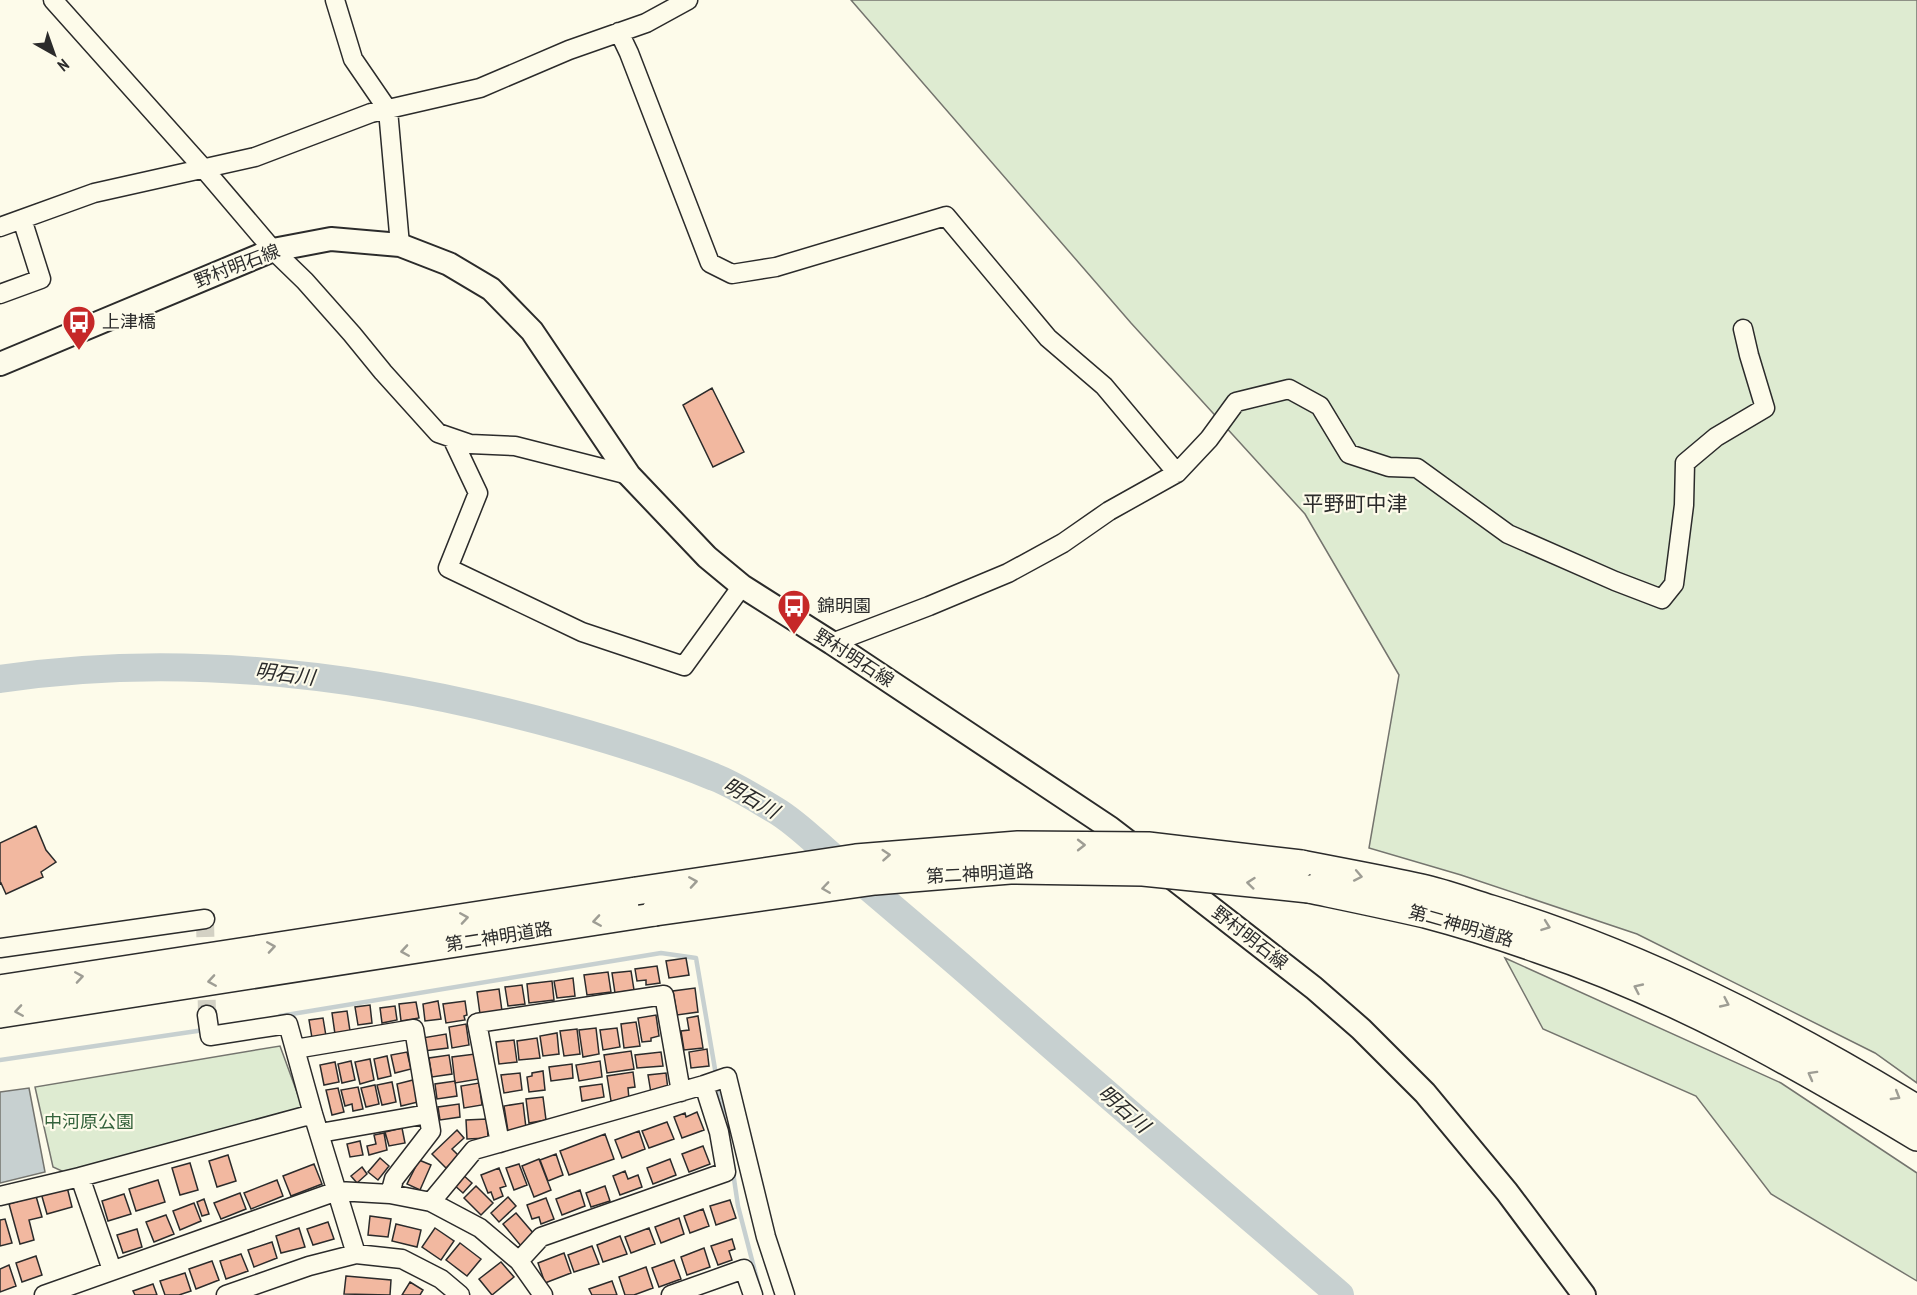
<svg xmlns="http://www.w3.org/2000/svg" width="1917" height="1295" font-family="'PT Sans Narrow','Noto Sans JP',sans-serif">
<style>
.green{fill:#deebd1;stroke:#74746e;stroke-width:1.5}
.water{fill:#c7d0d0;stroke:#74746e;stroke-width:1.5}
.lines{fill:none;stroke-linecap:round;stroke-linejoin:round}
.stream{stroke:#c7d0d0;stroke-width:4.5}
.river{stroke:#c7d0d0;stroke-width:28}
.building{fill:#f2b8a0;stroke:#2b2b2b;stroke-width:1.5}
.minor-tunnel{stroke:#d3d1c4;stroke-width:18;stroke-dasharray:18 9;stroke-linecap:butt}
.minor-casing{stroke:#2b2b2b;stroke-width:21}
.major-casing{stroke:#2b2b2b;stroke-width:26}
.highway-casing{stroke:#2b2b2b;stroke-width:30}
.minor{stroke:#fdfbea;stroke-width:18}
.major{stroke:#fdfbea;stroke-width:22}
.highway{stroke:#fdfbea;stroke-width:27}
.highway-bridge-casing{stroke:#2b2b2b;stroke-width:30;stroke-linecap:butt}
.highway-bridge{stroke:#fdfbea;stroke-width:27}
.oneway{stroke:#9e9d94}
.labels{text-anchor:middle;stroke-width:4.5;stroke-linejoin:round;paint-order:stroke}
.street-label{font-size:18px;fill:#2b2b2b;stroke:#fdfbea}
.poi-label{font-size:18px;fill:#2b2b2b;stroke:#fdfbea;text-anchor:start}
.park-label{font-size:18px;fill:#34623c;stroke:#fdfbea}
.water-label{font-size:20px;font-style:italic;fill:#2b2b2b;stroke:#fdfbea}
.quarter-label{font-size:21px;fill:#2b2b2b;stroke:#fdfbea}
</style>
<rect width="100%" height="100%" fill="#fdfbea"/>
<path class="green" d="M851,0h1066v1083l-42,-30 -238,-119 -176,-59 -92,-27 30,-173 -94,-161 -174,-191z
M1505,958l276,125 136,90v108l-146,-87 -75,-98 -153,-67z
M280,1046l22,60 -4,8 -234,58 -11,-5 -18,-80z"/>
<path class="water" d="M29,1088l16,84 -45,11v-91z"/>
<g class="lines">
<path class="stream" d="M280,1016l381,-63 35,5 20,117
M0,1060l204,-30
M718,1083l6,36
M733,1172l5,34 21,81"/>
<path class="river" d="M0,679c189,-29 384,-2 567,49 50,14 99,29 147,49 21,8 42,22 61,33 22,13 41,33 60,49 46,39 91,77 136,116 122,108 246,214 369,320"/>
</g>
<path class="building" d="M712,388l32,64 -31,15 -30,-62z
M36,826l10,24 10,12 -15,10 2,5 -37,17 -5,-11 -1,1v-41z
M686,958l3,17 -20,3 -3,-17z
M657,966l3,17 -14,2v-5l-9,1 -2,-12z
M631,971l3,19 -19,3 -3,-20z
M608,972l3,20 -24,3 -3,-20z
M573,978l2,18 -18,2 -3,-17z
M552,981l2,19 -25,3 -2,-19z
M522,985l3,19 -17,2 -3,-19z
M695,988l3,24 -21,3 -4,-24z
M499,989l3,22 -22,3 -3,-22z
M438,1001l3,18 -16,2 -2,-17z
M465,1001l2,14 -3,1 1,4 -19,3 -3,-19z
M416,1002l3,16 -18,3 -2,-17z
M370,1005l2,18 -14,2 -3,-18z
M395,1006l2,14 -15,3 -2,-15z
M347,1011l3,20 -15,3 -3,-21z
M656,1015l3,21 -8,2v3l-9,1 -4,-24z
M698,1016l5,32 -19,2 -3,-19 8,-1 -2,-12z
M323,1018l3,18 -14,2 -3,-18z
M636,1022l4,24 -16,2 -3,-24z
M466,1024l3,21 -17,3 -3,-21z
M596,1028l3,26 -16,3 -4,-27z
M617,1028l3,19 -17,3 -3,-20z
M577,1029l3,25 -16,2 -4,-25z
M557,1033l2,21 -16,2 -3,-20z
M446,1034l2,14 -24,3 -2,-13z
M537,1038l3,20 -21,2 -2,-19z
M514,1040l3,22 -18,2 -3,-22z
M707,1049l2,17 -18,2 -2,-16z
M631,1051l3,18 -27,4 -3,-18z
M407,1052l4,17 -16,4 -4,-18z
M661,1052l2,14 -26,2 -2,-13z
M475,1054l4,25 -24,4 -3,-26z
M449,1055l3,19 -20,3 -3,-19z
M387,1056l4,20 -13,3 -4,-20z
M370,1059l4,21 -14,4 -5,-22z
M351,1061l4,19 -13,3 -4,-19z
M600,1061l2,16 -23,4 -3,-16z
M335,1062l4,20 -15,3 -4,-20z
M572,1064l1,14 -22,3 -2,-14z
M543,1071l2,19 -16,2 -2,-15 5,-1v-3z
M633,1072l2,15 -7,1 1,11 -18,2 -4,-25z
M520,1073l2,17 -18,3 -3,-18z
M666,1073l2,17 -17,3 -3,-18z
M413,1080l5,22 -17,4 -4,-22z
M455,1081l2,15 -20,3 -2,-15z
M392,1082l4,20 -14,3 -5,-20z
M479,1083l3,22 -18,3 -3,-22z
M602,1084l2,13 -22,4 -2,-14z
M375,1085l4,19 -13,3 -5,-19z
M358,1087l5,22 -10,2 -1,-7 -7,2 -4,-16z
M338,1088l6,24 -12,3 -6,-25z
M543,1097l3,23 -17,3 -3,-24z
M523,1103l3,25 -18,3 -4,-25z
M459,1104l1,13 -20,3 -2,-13z
M697,1112l7,18 -22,8 -8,-21 11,-4 1,4z
M487,1119l1,19 -21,1 -1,-19z
M667,1122l7,17 -25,9 -7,-17z
M402,1128l3,15 -16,3 -4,-14z
M457,1130l7,8 -12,11 7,7 -13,12 -14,-14z
M639,1131l6,18 -23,9 -7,-18z
M384,1133l3,17 -18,5 -2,-9 9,-2 -2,-9z
M605,1134l9,25 -45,16 -9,-24z
M360,1141l3,14 -13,2 -3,-13z
M703,1146l7,18 -21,8 -7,-18z
M556,1154l7,21 -15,6 -8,-21z
M228,1155l8,26 -19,6 -8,-26z
M380,1158l9,8 -11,14 -10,-8z
M539,1159l12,31 -17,7 -12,-31z
M670,1159l6,16 -23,9 -6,-16z
M419,1160l12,5 -11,25 -13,-6z
M190,1163l8,27 -18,5 -8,-27z
M314,1164l8,20 -31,12 -8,-20z
M519,1164l8,21 -13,5 -8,-22z
M362,1167l5,7 -10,9 -6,-7z
M499,1168l7,18 -6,2 3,8 -9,4 -3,-8 -3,1 -7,-18z
M625,1171l3,8 10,-4 4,12 -22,8 -7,-19z
M462,1174l10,9 -9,10 -10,-9z
M158,1180l7,22 -29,9 -7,-22z
M277,1180l6,16 -32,13 -7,-16z
M476,1186l17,17 -12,12 -17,-17z
M605,1186l5,15 -19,6 -5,-14z
M67,1187l5,20 -25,7 -6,-21z
M580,1190l5,16 -23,9 -6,-16z
M240,1193l6,16 -25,10 -7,-16z
M124,1194l7,20 -23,7 -6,-20z
M36,1196l6,21 -13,3 5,20 -14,4 -11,-40z
M508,1197l8,9 -17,16 -8,-9z
M546,1198l8,21 -13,5 -2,-7 -7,2 -5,-14z
M204,1199l5,15 -7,2 -5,-14z
M730,1200l6,18 -20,7 -6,-19z
M194,1203l7,18 -21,9 -7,-19z
M703,1209l6,17 -19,7 -6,-17z
M516,1213l18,21 -13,12 -18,-22z
M166,1215l8,19 -20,8 -8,-20z
M370,1216l21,3 -3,18 -20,-2z
M679,1218l5,16 -23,9 -6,-16z
M5,1219l7,24 -12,3v-26z
M328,1222l6,17 -21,6 -6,-16z
M396,1224l25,6 -4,17 -25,-6z
M299,1228l6,19 -24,6 -5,-17z
M435,1228l19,13 -13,19 -19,-13z
M649,1228l6,16 -24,9 -6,-16z
M137,1229l5,18 -19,6 -6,-18z
M620,1236l7,18 -24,8 -6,-17z
M732,1239l3,10 -6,2 3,9 -14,5 -7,-19z
M272,1242l5,16 -23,9 -6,-17z
M460,1243l21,16 -14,17 -21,-16z
M592,1246l7,18 -25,8 -6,-17z
M704,1248l6,19 -23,8 -6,-18z
M564,1253l7,20 -26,10 -7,-20z
M241,1254l7,17 -22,8 -6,-18z
M36,1256l6,19 -20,7 -6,-19z
M674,1260l7,19 -22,8 -7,-19z
M212,1261l7,19 -23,9 -7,-20z
M501,1262l13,15 -22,18 -13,-16z
M9,1265l7,21 -16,6v-23z
M646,1267l7,21 -19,7h-9l-6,-18z
M185,1273l6,18 -12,4h-14l-5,-14z
M346,1276l45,4 -1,15 -46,-1z
M612,1281l5,14h-25l-3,-6z
M410,1282l13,8 -3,5h-18z
M153,1284l4,11h-22l-2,-4z"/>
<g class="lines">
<path class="minor-tunnel" d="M205,919l2,96"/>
<defs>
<path id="minor" d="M53,0l151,169 69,81 32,31 47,53 31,38 55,61 32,11 45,2 114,29
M335,0l18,59 35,51 12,135
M619,32l10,21 81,210 22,11 44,-7 170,-51 102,122 56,48 73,87
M0,227l94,-34 161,-36 116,-44 109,-25 89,-38 77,-27 42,-23
M0,294l41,-15 -19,-60
M452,438l26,55 -30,75 134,64 102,34 58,-80
M832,643l97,-37 79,-33 55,-30 46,-32 68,-38 32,-34 27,-37 53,-13 31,17 29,48 40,13 28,1 91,66 107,47 47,18 12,-15 10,-79 1,-42 31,-26 49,-29 -16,-53 -6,-26
M0,948l205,-29
M207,1015l3,21 78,-12 25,90 43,140
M295,1049l119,-20 17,102 -37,48 -4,15
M704,1085l23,-8 39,160 19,58
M320,1133l108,-19
M500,1143l-23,-120 187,-28 17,97
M80,1177l233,-63
M0,1196l80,-19 32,93
M431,1202l43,-52 230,-65 15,47 7,40 -185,65 -22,24
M44,1295l293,-104 53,3 41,8 49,26 39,33 24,34
M226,1295l83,-29 47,-12 46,5 39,20 19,16
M671,1295l73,-26 9,26"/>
<path id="major" d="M0,364l273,-114 58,-11 69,6 49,19 42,25 41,42 97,144 78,82 35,29 90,57 278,185 30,23
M1165,872l149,116 47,41 64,64 82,99 77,103"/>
<path id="highway" d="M1301,864c40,8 80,15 120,24 23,5 47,14 70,21 151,46 291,118 426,200
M1309,889c38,8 77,16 116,25 38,10 76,22 113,35 134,45 258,115 379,188
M0,989l636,-98
M0,1014l655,-102"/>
</defs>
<use href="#minor" class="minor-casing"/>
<use href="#major" class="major-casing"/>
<use href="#highway" class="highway-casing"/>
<use href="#minor" class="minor"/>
<use href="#major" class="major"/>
<use href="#highway" class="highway"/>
<defs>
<path id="highway-bridge" d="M636,891l220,-33 162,-13 130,1 153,18
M655,912l220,-31 135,-11 133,2 166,17"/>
</defs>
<use href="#highway-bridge" class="highway-bridge-casing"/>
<use href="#highway-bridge" class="highway-bridge"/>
</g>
<defs><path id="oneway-chevron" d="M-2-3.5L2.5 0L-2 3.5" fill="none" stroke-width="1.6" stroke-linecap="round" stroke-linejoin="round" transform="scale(1.5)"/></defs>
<g class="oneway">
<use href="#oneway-chevron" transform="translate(1081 845)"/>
<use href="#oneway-chevron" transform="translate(886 855) rotate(-4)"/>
<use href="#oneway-chevron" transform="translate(1358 876) rotate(11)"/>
<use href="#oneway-chevron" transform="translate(693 882) rotate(-9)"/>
<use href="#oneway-chevron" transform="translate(1251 883) rotate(-174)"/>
<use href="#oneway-chevron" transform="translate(826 888) rotate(172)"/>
<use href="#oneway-chevron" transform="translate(464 918) rotate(-9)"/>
<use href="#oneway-chevron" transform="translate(597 921) rotate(171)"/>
<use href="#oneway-chevron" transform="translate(1546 926) rotate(20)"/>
<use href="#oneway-chevron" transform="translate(271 947) rotate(-9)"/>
<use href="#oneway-chevron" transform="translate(405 951) rotate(171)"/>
<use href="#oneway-chevron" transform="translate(79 977) rotate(-9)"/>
<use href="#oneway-chevron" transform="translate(212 981) rotate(171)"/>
<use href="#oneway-chevron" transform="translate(1638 988) rotate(-155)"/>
<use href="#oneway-chevron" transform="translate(1725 1003) rotate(25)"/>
<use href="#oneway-chevron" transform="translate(19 1011) rotate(171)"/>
<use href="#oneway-chevron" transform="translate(1812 1075) rotate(-151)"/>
<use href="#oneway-chevron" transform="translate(1896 1096) rotate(31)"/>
</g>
<defs>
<symbol id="bus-pin" viewBox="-11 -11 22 30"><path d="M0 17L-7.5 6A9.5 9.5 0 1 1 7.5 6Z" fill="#c62828" stroke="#fdfbea"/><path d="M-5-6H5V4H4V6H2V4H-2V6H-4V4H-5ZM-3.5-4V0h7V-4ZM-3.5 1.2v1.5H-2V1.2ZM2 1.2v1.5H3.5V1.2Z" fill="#fff"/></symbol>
</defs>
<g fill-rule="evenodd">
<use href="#bus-pin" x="60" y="303" width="38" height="52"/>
<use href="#bus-pin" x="775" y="587" width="38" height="52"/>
</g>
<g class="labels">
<g class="street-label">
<text transform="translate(237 266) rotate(-21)" y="6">野村明石線</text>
<text transform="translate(854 658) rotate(33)" y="6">野村明石線</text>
<text transform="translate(980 874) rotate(-3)" y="6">第二神明道路</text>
<text transform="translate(1461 926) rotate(16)" y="6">第二神明道路</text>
<text transform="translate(499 937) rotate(-9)" y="6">第二神明道路</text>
<text transform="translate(1250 938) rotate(38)" y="6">野村明石線</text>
</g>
<g class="poi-label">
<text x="102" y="328">上津橋</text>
<text x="817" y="612">錦明園</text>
</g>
<g class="park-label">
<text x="89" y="1128">中河原公園</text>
</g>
<g class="water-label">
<text transform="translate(285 674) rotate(7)" y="7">明石川</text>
<text transform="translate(751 798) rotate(30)" y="7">明石川</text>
<text transform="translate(1124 1109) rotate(41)" y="7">明石川</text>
</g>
<g class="quarter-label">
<text x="1355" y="511">平野町中津</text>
</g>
</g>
<g transform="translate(54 54) rotate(140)" stroke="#fdfbea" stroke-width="4.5" paint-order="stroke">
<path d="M0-4.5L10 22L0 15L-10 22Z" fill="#2b2b2b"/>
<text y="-9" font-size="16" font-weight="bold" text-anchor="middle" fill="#2b2b2b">N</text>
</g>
</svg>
